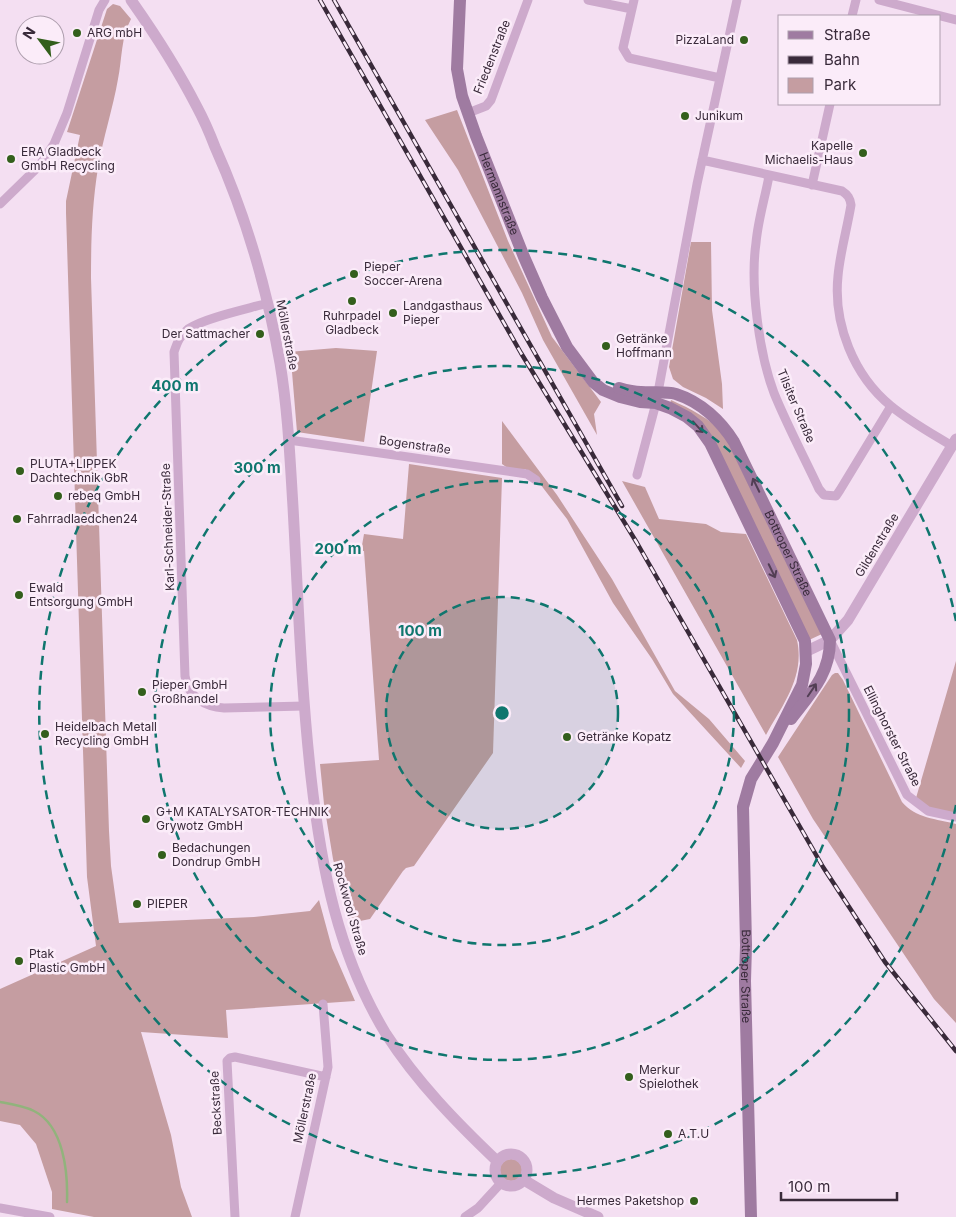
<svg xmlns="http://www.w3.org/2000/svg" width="956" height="1217" font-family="Inter,sans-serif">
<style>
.green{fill:#c59da1}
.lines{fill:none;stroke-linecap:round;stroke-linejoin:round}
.stream{stroke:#91b37c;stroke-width:2.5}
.minor{stroke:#cdaacc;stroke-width:9}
.tertiary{stroke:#cdaacc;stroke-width:11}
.secondary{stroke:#9f7ba1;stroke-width:12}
.rail-casing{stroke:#392a3a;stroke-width:4.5}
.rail{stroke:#fbecf9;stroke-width:2.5;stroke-dasharray:8;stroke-linecap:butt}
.oneway{stroke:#523e54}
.ring{fill:none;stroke:#0f766e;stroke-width:2.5;stroke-dasharray:9 6}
.poi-dot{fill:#335f1c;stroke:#fbecf9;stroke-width:2}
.labels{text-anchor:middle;stroke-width:5;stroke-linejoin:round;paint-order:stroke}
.poi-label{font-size:12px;fill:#392a3a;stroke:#fbecf9;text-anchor:start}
.street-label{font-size:12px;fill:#392a3a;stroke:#fbecf9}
.centre{fill:#0f766e;stroke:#fbecf9;stroke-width:2.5}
.ring-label{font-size:15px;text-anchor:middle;font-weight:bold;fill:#0f766e;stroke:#fbecf9;stroke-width:5;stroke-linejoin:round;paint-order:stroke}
</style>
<rect width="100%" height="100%" fill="#f4dff2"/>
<path class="green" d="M113,4l7,2 11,13c-10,18 -9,40 -13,60 -5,29 -15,59 -20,89 -6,37 -7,73 -7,110l18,553 2,35 8,57 135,-6 56,-6 9,-11 13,48 23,53 -129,9 2,28 -87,-6 30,103 10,52 11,30h-98l-42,-8v-17l-16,-48 -16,-19 -20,-4v-132l96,-43 -9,-69 -21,-664v-12l14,-66 -13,-3 40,-123z
M457,110l51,131 44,96 49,65 -7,12 3,21 -54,-95 -21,-47 -64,-123 -33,-50z
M691,242h20l1,68 10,74 1,25 -17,-11 -23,-11 -10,-8 -4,-12z
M336,348l41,3 -13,91 -67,-10 -5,-60 -4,-20z
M671,400c20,9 38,18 53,34l98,200 -13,6 -104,-211 -35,-25z
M502,421l55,74 55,84 63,112 34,28 36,42 -4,7 -68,-74 -21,-35 -39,-56 -46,-84 -30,-39 -12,-11h-16l-7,-5z
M409,464l93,14 -9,275 -79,113 -8,2 -3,3 -33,48 -20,4 -17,-64 -9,-55 -4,-40 59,-4 -15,-209h-3l3,-17 39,5z
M622,481l23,6 14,32 47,5 15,8 25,2 51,106c8,37 -14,64 -31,95z
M956,661v153l-26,-6 -14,-10z
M835,673h3l5,7 59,122c13,16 35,17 54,22v199l-22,-24 -121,-180 -35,-62 54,-82z
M500 1170a11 11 0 1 1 22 0a11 11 0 1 1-22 0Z"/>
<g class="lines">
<path class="stream" d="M0,1102c11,2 24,4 34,9 30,15 34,62 33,91"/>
<path class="minor" d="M588,0l44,9
M634,0l-11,48 6,10 91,20
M879,0l77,20
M852,16l4,-16
M468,113l18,-7 5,-6 37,-100
M702,160l140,31c6,4 8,7 9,14 -4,24 -11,48 -13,71 -5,48 16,100 53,130 18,15 40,27 61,40
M769,176c-4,22 -11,44 -13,67 -6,42 3,110 18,150 13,32 30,64 45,96l5,6 12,1 4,-6 51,-84
M812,185l18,-81
M0,204l39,-38 15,-22 13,-31 32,-103 6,-10
M268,303c-21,6 -64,15 -80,26 -8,6 -11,14 -14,23l11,324c3,21 20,31 39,32l80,-2
M289,440l238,34 9,6
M637,475l19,-72 41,-219 40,-184
M831,642l76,153 21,16 28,6
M0,1208l50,9
M235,1217l-8,-156 3,-3 5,-1 91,20
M295,1217l33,-150 -5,-63
M465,1217l13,-9 23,-25"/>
<path class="tertiary" d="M131,0c24,34 47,70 66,107 7,13 13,27 18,40 31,69 52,142 65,216 8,48 10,96 13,144 5,90 8,180 18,270 10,90 27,178 75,257 31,48 70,88 111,127
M807,651l23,-11 18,-20 108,-181
M495 1170a16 16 0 1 1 32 0a16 16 0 1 1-32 0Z
M524,1180l30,18 44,19"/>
<g class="secondary">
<path id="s1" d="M460,0l-3,69 5,27 14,40 48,121 18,41 25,49 26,35 10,8 17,7 20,5 16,1 14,5 17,9 11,9 12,17 95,198 1,23 -4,21 -29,58 -22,36 -8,28 3,138 -1,36 6,236"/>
<path id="s2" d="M619,388c7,2 15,4 22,4 12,1 24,-1 35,2 25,8 45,27 58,48l96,198c0,34 -19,53 -39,79"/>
</g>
<defs>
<path id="rail" d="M320,0l201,353 116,190 186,324 62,95 71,89
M334,0l288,506"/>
</defs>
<use href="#rail" class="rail-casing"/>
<use href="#rail" class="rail"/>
</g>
<defs><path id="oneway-shaft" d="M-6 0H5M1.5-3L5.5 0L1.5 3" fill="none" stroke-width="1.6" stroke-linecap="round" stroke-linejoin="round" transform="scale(1.25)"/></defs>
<g class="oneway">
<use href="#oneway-shaft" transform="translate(698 427) rotate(48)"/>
<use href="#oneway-shaft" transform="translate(756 485) rotate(-116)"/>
<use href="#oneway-shaft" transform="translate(772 571) rotate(64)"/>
<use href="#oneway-shaft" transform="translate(812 690) rotate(-56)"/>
</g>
<circle cx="502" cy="713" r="116" fill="#0f766e" fill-opacity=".12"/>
<g class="ring">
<circle cx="502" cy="713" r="116"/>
<circle cx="502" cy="713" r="232"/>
<circle cx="502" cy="713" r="347"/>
<path d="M956 805A463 463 0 1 1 956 621"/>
</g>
<g class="poi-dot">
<circle cx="77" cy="33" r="5"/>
<circle cx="744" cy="40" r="5"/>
<circle cx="685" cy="116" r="5"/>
<circle cx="863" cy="153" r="5"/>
<circle cx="11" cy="159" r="5"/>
<circle cx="354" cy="274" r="5"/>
<circle cx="352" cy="301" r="5"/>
<circle cx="393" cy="313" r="5"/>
<circle cx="260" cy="334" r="5"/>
<circle cx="606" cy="346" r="5"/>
<circle cx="20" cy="471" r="5"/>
<circle cx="58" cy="496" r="5"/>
<circle cx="17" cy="519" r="5"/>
<circle cx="19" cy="595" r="5"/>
<circle cx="142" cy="692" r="5"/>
<circle cx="45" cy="734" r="5"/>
<circle cx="567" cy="737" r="5"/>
<circle cx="146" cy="819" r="5"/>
<circle cx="162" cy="855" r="5"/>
<circle cx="137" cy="904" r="5"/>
<circle cx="19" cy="961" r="5"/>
<circle cx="629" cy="1077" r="5"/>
<circle cx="668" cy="1134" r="5"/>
<circle cx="694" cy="1201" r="5"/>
</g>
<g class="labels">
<g class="poi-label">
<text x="87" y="37">ARG mbH</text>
<text x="734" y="44" text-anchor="end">PizzaLand</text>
<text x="695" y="120">Junikum</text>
<text x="853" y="150" text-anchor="end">Kapelle<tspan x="853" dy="14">Michaelis-Haus</tspan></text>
<text x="21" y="156">ERA Gladbeck<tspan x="21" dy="14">GmbH Recycling</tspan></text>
<text x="364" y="271">Pieper<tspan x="364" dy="14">Soccer-Arena</tspan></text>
<text x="403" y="310">Landgasthaus<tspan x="403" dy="14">Pieper</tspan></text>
<text x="352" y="320" text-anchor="middle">Ruhrpadel<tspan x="352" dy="14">Gladbeck</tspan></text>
<text x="250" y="338" text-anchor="end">Der Sattmacher</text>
<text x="616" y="343">Getränke<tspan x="616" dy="14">Hoffmann</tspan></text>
<text x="30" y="468">PLUTA+LIPPEK<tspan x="30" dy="14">Dachtechnik GbR</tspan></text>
<text x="68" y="500">rebeq GmbH</text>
<text x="27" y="523">Fahrradlaedchen24</text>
<text x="29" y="592">Ewald<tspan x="29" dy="14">Entsorgung GmbH</tspan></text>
<text x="152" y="689">Pieper GmbH<tspan x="152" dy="14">Großhandel</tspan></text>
<text x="55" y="731">Heidelbach Metall<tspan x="55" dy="14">Recycling GmbH</tspan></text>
<text x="577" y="741">Getränke Kopatz</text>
<text x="156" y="816">G+M KATALYSATOR-TECHNIK<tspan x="156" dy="14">Grywotz GmbH</tspan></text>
<text x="172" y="852">Bedachungen<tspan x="172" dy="14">Dondrup GmbH</tspan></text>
<text x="147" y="908">PIEPER</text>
<text x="29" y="958">Ptak<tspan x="29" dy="14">Plastic GmbH</tspan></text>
<text x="639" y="1074">Merkur<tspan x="639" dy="14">Spielothek</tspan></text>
<text x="678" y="1138">A.T.U</text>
<text x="684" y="1205" text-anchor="end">Hermes Paketshop</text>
</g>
<g class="street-label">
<text transform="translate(492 57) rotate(-68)" y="4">Friedenstraße</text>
<text dy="4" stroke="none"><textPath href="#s1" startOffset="201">Hermannstraße</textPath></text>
<text transform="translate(287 335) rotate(79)" y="4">Möllerstraße</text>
<text transform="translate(796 406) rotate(67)" y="4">Tilsiter Straße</text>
<text transform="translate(415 445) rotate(8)" y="4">Bogenstraße</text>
<text transform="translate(168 527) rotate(-92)" y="4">Karl-Schneider-Straße</text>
<text transform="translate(877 545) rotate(-59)" y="4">Gildenstraße</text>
<text dy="4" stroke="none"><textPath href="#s2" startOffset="258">Bottroper Straße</textPath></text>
<text transform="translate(892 736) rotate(63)" y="4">Ellinghorster Straße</text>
<text transform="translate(350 909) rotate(74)" y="4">Rockwool Straße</text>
<text dy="4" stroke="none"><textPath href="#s1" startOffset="1119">Bottroper Straße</textPath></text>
<text transform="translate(216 1103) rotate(-93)" y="4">Beckstraße</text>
<text transform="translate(305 1108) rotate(-78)" y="4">Möllerstraße</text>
</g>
</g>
<circle cx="502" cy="713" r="8" class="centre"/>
<g class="ring-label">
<text x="175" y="391">400 m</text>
<text x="257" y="473">300 m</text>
<text x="338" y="554">200 m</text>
<text x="420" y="636">100 m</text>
</g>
<rect x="778" y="15" width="162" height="90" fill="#fbecf9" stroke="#ad9ead"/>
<rect x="788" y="31" width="25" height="8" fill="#9f7ba1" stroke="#ad9ead"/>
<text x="824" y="40" font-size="15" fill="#392a3a">Straße</text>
<rect x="788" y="56" width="25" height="8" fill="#392a3a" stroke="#ad9ead"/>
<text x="824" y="65" font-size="15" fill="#392a3a">Bahn</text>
<rect x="788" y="78" width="25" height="15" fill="#c59da1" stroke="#ad9ead"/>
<text x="824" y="90" font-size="15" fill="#392a3a">Park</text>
<g transform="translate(40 40) rotate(302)"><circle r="24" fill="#fbecf9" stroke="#ad9ead"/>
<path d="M0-4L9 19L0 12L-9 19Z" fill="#335f1c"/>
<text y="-8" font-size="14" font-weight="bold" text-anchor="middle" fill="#392a3a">N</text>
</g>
<path d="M781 1192v8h116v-8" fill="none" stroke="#392a3a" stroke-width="2.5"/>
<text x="788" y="1192" font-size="15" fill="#392a3a" stroke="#fbecf9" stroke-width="4" paint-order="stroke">100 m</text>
</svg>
